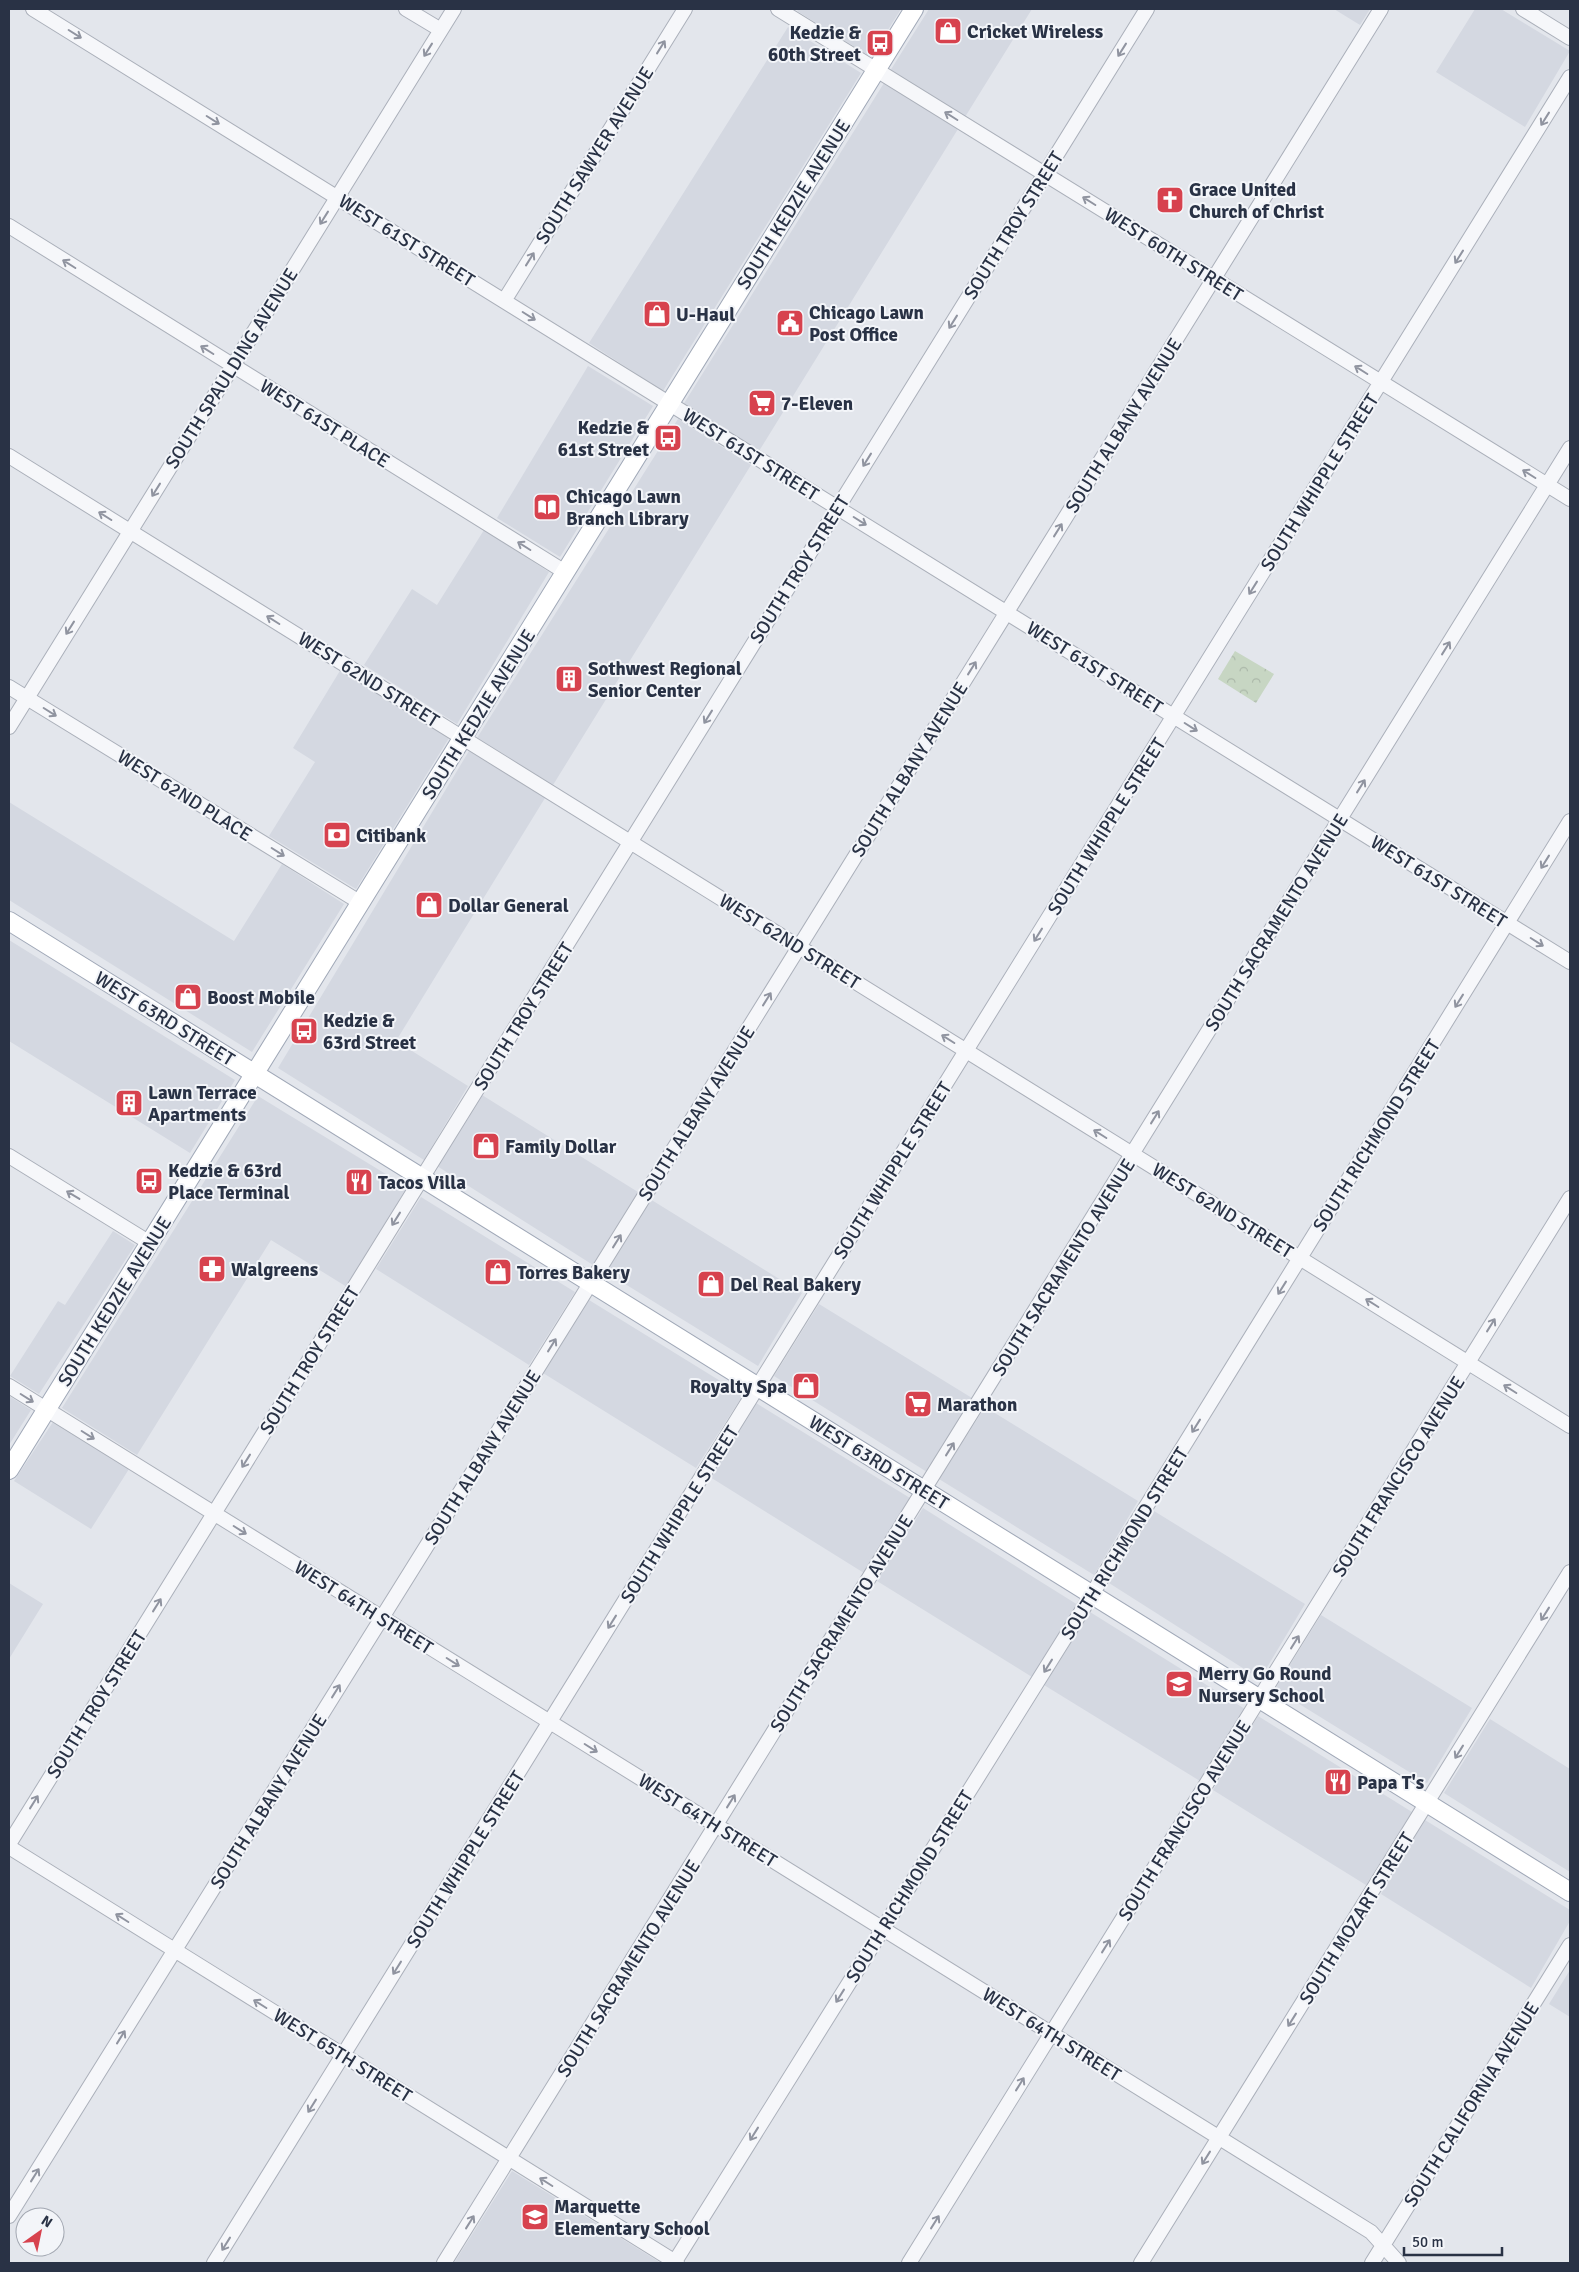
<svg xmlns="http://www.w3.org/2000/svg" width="1579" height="2272" font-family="Signika,sans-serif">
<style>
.built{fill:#d4d8e1}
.park{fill:url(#park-crowns)}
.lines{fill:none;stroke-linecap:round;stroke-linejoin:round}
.minor-casing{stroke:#abb0ba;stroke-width:16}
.major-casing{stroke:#a1a9b8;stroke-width:20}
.minor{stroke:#f6f7fa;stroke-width:14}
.major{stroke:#fff;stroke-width:18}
.oneway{stroke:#9094a0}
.labels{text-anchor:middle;stroke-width:4;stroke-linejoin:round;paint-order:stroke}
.poi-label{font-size:19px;font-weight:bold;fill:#293245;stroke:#f3f5f9;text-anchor:start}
.street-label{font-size:19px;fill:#293245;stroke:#f3f5f9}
</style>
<defs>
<pattern id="park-crowns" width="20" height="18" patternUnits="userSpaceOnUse" patternTransform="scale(1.25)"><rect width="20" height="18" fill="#c7d6c3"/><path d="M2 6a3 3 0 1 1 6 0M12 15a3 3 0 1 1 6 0" fill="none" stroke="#abb8a9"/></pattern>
</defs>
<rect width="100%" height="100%" fill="#e3e6ec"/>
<path class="built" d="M799,9h102l-30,48 -74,-46z
M929,9h103l-67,108 -75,-46z
M1334,9h36l-10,16z
M1475,9h26l69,42 -45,76 -89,-55z
M788,27l73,46 -198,318 -74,-48z
M884,83l74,46 -199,322 -76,-46z
M588,366l65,40 -93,151 -63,-39z
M678,419l73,46 -198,320 -76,-47z
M484,530l65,42 -92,152 -93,-59 48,-76 25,16z
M341,669l108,69 -93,151 -87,-53 46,-74 -22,-14z
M469,751l76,47 -149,243 72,45 -44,74 -146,-92z
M9,802l225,139 48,-77 62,40 -92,148 -243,-152z
M9,940l226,140 -45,73 -181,-112z
M482,1095l156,97 -45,73 -156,-99z
M258,1096l149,91 -60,100 -76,-47 -134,215 -75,-47z
M421,1197l154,95 -46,73 -153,-96z
M650,1199l152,94 -44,73 -154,-95z
M113,1231l22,14 -96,149 -29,-18 48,-75 7,4z
M589,1300l154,95 -47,73 -153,-95z
M819,1304l153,94 -45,74 -153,-96z
M9,1396l22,14 -22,35z
M756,1403l154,95 -46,75 -154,-96z
M985,1407l153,94 -44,74 -155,-96z
M53,1422l76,47 -38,60 -77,-48z
M923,1508l155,97 -46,72 -155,-96z
M1154,1511l151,93 -45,75 -151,-96z
M9,1583l34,21 -34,55z
M1090,1612l155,97 -45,72 -156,-96z
M1321,1615l151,93 -45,75 -152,-94z
M1258,1716l154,96 -46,73 -153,-95z
M1490,1719l80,50v103l-126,-79z
M1425,1820l145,90v11l-39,67 -150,-94z
M1570,1970v47l-21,-13z
M512,2171l149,92h-207z"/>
<path class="park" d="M1235,651l39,23 -18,29 -38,-24z"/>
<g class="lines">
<defs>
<path id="minor" d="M33,9l1537,953
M406,9l35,21
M778,9l792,490
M1523,9l47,29
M9,226l556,346
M504,301l181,-292
M9,456l1561,970
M9,687l352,216
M9,727l445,-718
M9,1156l141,87
M9,1386l1362,846 28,31
M9,1844l1138,-1835
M9,1847l668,416
M9,2216l571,-916 801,-1291
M214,2263l1356,-2186
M444,2263l1126,-1815
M674,2263l407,-651 489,-791
M909,2263l661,-1065
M1141,2263l429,-691
M1372,2263l198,-318"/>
<path id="major" d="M9,921l1561,971
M9,1470l905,-1461"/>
</defs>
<use href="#minor" class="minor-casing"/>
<use href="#major" class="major-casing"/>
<use href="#minor" class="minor"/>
<use href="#major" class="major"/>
</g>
<defs><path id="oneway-shaft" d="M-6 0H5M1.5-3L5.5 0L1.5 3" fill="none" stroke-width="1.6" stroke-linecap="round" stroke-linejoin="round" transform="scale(1.25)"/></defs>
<g class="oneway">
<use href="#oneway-shaft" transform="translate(75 34) rotate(32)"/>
<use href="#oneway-shaft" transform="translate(661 47) rotate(-58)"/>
<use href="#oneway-shaft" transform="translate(428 50) rotate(122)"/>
<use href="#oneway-shaft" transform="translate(1122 50) rotate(122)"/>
<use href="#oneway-shaft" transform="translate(951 116) rotate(-148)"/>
<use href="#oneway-shaft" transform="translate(1545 119) rotate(122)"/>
<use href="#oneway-shaft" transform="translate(213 120) rotate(32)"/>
<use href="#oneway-shaft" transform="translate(1089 201) rotate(-148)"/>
<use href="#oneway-shaft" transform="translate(324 218) rotate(122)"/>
<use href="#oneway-shaft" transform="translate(1459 257) rotate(122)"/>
<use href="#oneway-shaft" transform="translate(530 259) rotate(-58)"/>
<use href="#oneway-shaft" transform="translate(69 264) rotate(-148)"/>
<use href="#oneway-shaft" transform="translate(529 316) rotate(32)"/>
<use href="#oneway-shaft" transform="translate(953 322) rotate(122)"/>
<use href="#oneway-shaft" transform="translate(207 350) rotate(-148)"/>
<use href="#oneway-shaft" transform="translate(1361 370) rotate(-148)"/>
<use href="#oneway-shaft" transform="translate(867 460) rotate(122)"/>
<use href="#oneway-shaft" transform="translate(1529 474) rotate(-148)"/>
<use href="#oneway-shaft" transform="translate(156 490) rotate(122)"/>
<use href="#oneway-shaft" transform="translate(105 516) rotate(-148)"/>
<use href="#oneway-shaft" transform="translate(860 521) rotate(32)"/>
<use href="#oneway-shaft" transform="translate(1058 530) rotate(-58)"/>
<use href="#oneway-shaft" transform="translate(524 546) rotate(-148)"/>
<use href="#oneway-shaft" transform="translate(1253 588) rotate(122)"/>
<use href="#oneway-shaft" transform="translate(273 620) rotate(-148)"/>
<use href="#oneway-shaft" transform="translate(70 628) rotate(122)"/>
<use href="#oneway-shaft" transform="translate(1446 648) rotate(-58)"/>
<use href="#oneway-shaft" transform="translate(972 668) rotate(-58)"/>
<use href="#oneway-shaft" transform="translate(50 712) rotate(32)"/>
<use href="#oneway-shaft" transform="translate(708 717) rotate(122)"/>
<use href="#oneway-shaft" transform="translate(1191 727) rotate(32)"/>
<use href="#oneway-shaft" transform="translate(1361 786) rotate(-58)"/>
<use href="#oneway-shaft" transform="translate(278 852) rotate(32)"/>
<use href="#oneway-shaft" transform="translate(1545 862) rotate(122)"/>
<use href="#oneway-shaft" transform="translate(1038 935) rotate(122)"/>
<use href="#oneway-shaft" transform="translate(1537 942) rotate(32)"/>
<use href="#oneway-shaft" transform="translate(767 999) rotate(-58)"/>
<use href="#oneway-shaft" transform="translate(1459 1001) rotate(122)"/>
<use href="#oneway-shaft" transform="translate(948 1039) rotate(-148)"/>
<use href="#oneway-shaft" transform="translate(1155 1117) rotate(-58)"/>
<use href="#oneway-shaft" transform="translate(1100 1134) rotate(-148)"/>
<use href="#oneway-shaft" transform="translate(73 1195) rotate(-149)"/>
<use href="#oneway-shaft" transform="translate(396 1219) rotate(122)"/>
<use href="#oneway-shaft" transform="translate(617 1241) rotate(-58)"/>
<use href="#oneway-shaft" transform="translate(1282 1288) rotate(122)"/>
<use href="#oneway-shaft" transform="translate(1372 1303) rotate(-148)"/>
<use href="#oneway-shaft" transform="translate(1491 1325) rotate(-58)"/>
<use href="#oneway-shaft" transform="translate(552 1345) rotate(-58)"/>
<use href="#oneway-shaft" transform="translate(1510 1389) rotate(-148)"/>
<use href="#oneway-shaft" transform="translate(27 1398) rotate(32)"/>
<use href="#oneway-shaft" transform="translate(1196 1426) rotate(122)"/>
<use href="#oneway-shaft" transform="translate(88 1435) rotate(32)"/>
<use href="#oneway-shaft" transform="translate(950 1449) rotate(-58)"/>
<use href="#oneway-shaft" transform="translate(246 1461) rotate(122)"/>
<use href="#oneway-shaft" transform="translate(240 1530) rotate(32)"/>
<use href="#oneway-shaft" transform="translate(157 1605) rotate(-58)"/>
<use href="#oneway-shaft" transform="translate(1545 1614) rotate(122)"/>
<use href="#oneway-shaft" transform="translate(612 1622) rotate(122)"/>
<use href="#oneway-shaft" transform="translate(1295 1642) rotate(-58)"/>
<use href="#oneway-shaft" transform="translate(453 1662) rotate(32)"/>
<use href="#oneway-shaft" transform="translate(1048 1666) rotate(122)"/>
<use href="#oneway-shaft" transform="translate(336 1691) rotate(-58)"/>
<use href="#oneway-shaft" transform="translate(591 1748) rotate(32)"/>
<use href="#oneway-shaft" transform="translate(1459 1752) rotate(122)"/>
<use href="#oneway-shaft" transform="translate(731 1801) rotate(-58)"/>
<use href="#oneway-shaft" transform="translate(34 1802) rotate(-58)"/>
<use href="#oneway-shaft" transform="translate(122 1918) rotate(-148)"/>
<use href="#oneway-shaft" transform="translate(1106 1946) rotate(-58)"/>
<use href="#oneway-shaft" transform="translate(397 1968) rotate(122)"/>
<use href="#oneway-shaft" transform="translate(840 1996) rotate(122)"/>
<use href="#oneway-shaft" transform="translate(260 2004) rotate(-148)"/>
<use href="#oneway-shaft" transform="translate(1292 2020) rotate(122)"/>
<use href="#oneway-shaft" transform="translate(121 2037) rotate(-58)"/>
<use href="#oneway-shaft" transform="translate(1020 2084) rotate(-58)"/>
<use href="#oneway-shaft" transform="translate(312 2106) rotate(122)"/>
<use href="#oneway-shaft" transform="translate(754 2134) rotate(122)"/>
<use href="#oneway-shaft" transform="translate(1206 2158) rotate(122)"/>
<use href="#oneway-shaft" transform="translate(35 2175) rotate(-58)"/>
<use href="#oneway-shaft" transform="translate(546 2182) rotate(-148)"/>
<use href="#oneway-shaft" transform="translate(470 2222) rotate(-58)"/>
<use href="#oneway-shaft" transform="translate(935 2222) rotate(-58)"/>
<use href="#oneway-shaft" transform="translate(226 2244) rotate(122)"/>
</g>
<defs>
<symbol id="shop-square" viewBox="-11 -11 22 22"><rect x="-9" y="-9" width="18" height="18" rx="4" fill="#d7424e" stroke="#f3f5f9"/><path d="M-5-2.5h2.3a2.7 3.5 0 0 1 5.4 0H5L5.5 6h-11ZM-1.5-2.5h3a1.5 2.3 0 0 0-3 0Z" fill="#fff"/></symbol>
<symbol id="bus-square" viewBox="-11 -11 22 22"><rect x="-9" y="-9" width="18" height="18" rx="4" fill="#d7424e" stroke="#f3f5f9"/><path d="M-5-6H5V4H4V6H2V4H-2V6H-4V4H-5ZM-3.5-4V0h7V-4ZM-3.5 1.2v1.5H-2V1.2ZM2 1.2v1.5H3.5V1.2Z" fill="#fff"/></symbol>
<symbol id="church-square" viewBox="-11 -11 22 22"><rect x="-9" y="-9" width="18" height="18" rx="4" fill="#d7424e" stroke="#f3f5f9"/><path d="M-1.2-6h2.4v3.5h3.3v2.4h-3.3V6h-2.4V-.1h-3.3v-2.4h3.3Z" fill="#fff"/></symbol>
<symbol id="civic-square" viewBox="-11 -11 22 22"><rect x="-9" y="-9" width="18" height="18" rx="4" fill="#d7424e" stroke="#f3f5f9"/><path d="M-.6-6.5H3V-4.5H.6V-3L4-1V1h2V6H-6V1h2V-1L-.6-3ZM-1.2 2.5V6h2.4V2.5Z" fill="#fff"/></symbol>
<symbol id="supermarket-square" viewBox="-11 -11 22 22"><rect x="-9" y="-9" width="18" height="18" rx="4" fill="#d7424e" stroke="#f3f5f9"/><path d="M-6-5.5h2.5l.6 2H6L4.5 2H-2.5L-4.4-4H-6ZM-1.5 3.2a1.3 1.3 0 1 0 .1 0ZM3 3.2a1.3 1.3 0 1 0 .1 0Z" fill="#fff"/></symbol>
<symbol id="library-square" viewBox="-11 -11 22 22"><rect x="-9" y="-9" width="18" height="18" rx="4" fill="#d7424e" stroke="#f3f5f9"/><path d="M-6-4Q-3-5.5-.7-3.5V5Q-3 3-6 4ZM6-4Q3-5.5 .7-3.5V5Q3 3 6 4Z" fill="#fff"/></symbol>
<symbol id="building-square" viewBox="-11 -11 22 22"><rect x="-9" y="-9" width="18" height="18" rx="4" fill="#d7424e" stroke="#f3f5f9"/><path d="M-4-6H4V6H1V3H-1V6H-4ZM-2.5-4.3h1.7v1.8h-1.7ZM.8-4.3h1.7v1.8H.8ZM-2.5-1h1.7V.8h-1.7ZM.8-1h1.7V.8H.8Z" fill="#fff"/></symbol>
<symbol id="bank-square" viewBox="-11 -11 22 22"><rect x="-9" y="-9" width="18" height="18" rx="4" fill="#d7424e" stroke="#f3f5f9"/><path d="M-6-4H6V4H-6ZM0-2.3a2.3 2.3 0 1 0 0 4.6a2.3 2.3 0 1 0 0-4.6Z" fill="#fff"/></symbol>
<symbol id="restaurant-square" viewBox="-11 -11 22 22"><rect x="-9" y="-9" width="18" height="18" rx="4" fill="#d7424e" stroke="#f3f5f9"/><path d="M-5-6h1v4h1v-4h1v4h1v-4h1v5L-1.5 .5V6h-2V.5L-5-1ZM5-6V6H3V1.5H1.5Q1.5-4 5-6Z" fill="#fff"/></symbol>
<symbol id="pharmacy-square" viewBox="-11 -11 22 22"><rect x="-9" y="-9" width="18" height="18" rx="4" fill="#d7424e" stroke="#f3f5f9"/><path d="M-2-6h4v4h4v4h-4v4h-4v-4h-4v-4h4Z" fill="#fff"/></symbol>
<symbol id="school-square" viewBox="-11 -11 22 22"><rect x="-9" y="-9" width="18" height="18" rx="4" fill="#d7424e" stroke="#f3f5f9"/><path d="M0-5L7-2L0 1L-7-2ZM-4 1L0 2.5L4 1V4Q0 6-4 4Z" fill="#fff"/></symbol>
</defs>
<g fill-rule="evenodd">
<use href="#shop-square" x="932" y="15" width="32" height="32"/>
<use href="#bus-square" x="864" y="27" width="32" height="32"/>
<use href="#church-square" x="1154" y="184" width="32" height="32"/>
<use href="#shop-square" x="641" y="298" width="32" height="32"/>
<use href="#civic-square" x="774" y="307" width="32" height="32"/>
<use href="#supermarket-square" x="746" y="387" width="32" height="32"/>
<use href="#bus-square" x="652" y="422" width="32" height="32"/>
<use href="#library-square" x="531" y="491" width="32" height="32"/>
<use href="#building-square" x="553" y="663" width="32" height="32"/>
<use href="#bank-square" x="321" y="819" width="32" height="32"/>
<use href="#shop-square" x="413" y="889" width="32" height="32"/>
<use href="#shop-square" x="172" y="981" width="32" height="32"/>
<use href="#bus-square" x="288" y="1015" width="32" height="32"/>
<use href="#building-square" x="113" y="1087" width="32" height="32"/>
<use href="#shop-square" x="470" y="1130" width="32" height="32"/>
<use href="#bus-square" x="133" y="1165" width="32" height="32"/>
<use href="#restaurant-square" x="343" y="1166" width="32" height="32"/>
<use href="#pharmacy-square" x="196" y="1253" width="32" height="32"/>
<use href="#shop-square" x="482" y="1256" width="32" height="32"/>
<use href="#shop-square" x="695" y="1268" width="32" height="32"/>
<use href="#shop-square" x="790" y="1370" width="32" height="32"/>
<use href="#supermarket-square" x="902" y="1388" width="32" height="32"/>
<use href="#school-square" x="1163" y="1668" width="32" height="32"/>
<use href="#restaurant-square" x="1322" y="1766" width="32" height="32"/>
<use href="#school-square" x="519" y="2201" width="32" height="32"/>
</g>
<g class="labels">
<g class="poi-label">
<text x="967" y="38">Cricket Wireless</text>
<text x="861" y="39" text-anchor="end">Kedzie &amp;<tspan x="861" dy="22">60th Street</tspan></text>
<text x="1189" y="196">Grace United<tspan x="1189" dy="22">Church of Christ</tspan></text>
<text x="809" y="319">Chicago Lawn<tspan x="809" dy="22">Post Office</tspan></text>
<text x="676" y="321">U-Haul</text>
<text x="781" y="410">7-Eleven</text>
<text x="649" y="434" text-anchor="end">Kedzie &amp;<tspan x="649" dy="22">61st Street</tspan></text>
<text x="566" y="503">Chicago Lawn<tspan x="566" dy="22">Branch Library</tspan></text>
<text x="588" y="675">Sothwest Regional<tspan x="588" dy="22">Senior Center</tspan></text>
<text x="356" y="842">Citibank</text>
<text x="448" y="912">Dollar General</text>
<text x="207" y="1004">Boost Mobile</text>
<text x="323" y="1027">Kedzie &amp;<tspan x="323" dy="22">63rd Street</tspan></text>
<text x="148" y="1099">Lawn Terrace<tspan x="148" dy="22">Apartments</tspan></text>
<text x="505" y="1153">Family Dollar</text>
<text x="168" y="1177">Kedzie &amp; 63rd<tspan x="168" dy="22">Place Terminal</tspan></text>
<text x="378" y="1189">Tacos Villa</text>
<text x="231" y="1276">Walgreens</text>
<text x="517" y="1279">Torres Bakery</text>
<text x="730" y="1291">Del Real Bakery</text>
<text x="787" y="1393" text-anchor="end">Royalty Spa</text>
<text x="937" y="1411">Marathon</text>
<text x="1198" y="1680">Merry Go Round<tspan x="1198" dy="22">Nursery School</tspan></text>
<text x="1357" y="1789">Papa T's</text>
<text x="554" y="2213">Marquette<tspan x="554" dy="22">Elementary School</tspan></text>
</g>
<g class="street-label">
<text transform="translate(594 155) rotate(-58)" y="7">SOUTH SAWYER AVENUE</text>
<text transform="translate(793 204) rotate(-58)" y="7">SOUTH KEDZIE AVENUE</text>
<text transform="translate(1013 225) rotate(-58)" y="7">SOUTH TROY STREET</text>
<text transform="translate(407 240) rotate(32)" y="7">WEST 61ST STREET</text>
<text transform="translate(1174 254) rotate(32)" y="7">WEST 60TH STREET</text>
<text transform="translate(231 368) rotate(-58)" y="7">SOUTH SPAULDING AVENUE</text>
<text transform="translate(325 423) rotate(32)" y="7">WEST 61ST PLACE</text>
<text transform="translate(1123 425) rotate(-58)" y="7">SOUTH ALBANY AVENUE</text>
<text transform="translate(751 454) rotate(32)" y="7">WEST 61ST STREET</text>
<text transform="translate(1319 482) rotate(-58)" y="7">SOUTH WHIPPLE STREET</text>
<text transform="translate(799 569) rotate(-58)" y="7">SOUTH TROY STREET</text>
<text transform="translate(1095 667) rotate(32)" y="7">WEST 61ST STREET</text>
<text transform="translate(369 679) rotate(32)" y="7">WEST 62ND STREET</text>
<text transform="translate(478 714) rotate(-58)" y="7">SOUTH KEDZIE AVENUE</text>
<text transform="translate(909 769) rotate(-58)" y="7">SOUTH ALBANY AVENUE</text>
<text transform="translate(185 795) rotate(32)" y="7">WEST 62ND PLACE</text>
<text transform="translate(1106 826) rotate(-58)" y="7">SOUTH WHIPPLE STREET</text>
<text transform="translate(1439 881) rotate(32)" y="7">WEST 61ST STREET</text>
<text transform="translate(1276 922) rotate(-58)" y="7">SOUTH SACRAMENTO AVENUE</text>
<text transform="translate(790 941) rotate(32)" y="7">WEST 62ND STREET</text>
<text transform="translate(523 1016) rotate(-58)" y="7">SOUTH TROY STREET</text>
<text transform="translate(165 1018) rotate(32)" y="7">WEST 63RD STREET</text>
<text transform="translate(696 1113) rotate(-58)" y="7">SOUTH ALBANY AVENUE</text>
<text transform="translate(1376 1135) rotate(-58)" y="7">SOUTH RICHMOND STREET</text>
<text transform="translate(892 1170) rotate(-58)" y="7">SOUTH WHIPPLE STREET</text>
<text transform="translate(1223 1210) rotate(32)" y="7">WEST 62ND STREET</text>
<text transform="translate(1063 1267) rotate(-58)" y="7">SOUTH SACRAMENTO AVENUE</text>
<text transform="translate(114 1301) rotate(-58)" y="7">SOUTH KEDZIE AVENUE</text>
<text transform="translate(309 1360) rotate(-58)" y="7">SOUTH TROY STREET</text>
<text transform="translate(482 1457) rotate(-58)" y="7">SOUTH ALBANY AVENUE</text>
<text transform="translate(879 1462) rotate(32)" y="7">WEST 63RD STREET</text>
<text transform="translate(1398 1476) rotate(-58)" y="7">SOUTH FRANCISCO AVENUE</text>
<text transform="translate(679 1514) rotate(-58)" y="7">SOUTH WHIPPLE STREET</text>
<text transform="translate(1124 1543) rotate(-58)" y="7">SOUTH RICHMOND STREET</text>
<text transform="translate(364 1607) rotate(32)" y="7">WEST 64TH STREET</text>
<text transform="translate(841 1623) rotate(-58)" y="7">SOUTH SACRAMENTO AVENUE</text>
<text transform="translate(96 1704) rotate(-58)" y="7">SOUTH TROY STREET</text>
<text transform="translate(268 1801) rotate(-58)" y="7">SOUTH ALBANY AVENUE</text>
<text transform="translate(708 1820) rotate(32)" y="7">WEST 64TH STREET</text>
<text transform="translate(1184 1820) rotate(-58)" y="7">SOUTH FRANCISCO AVENUE</text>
<text transform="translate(465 1859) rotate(-58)" y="7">SOUTH WHIPPLE STREET</text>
<text transform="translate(909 1886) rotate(-58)" y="7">SOUTH RICHMOND STREET</text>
<text transform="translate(1356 1918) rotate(-58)" y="7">SOUTH MOZART STREET</text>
<text transform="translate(628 1968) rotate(-58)" y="7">SOUTH SACRAMENTO AVENUE</text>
<text transform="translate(1052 2034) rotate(32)" y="7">WEST 64TH STREET</text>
<text transform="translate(343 2055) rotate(32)" y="7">WEST 65TH STREET</text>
<text transform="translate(1471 2104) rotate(-58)" y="7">SOUTH CALIFORNIA AVENUE</text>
</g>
</g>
<rect width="1579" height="2272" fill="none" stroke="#293245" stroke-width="20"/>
<g transform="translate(40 2232) rotate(33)"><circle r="24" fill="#f3f5f9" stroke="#a2a7b1"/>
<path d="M0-4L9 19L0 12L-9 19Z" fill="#d7424e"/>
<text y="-8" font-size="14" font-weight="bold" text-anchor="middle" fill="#293245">N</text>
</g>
<path d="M1404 2247v8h98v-8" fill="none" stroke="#293245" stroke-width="2.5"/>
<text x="1412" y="2247" font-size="15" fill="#293245" stroke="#f3f5f9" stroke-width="4" paint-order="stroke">50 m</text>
</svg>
